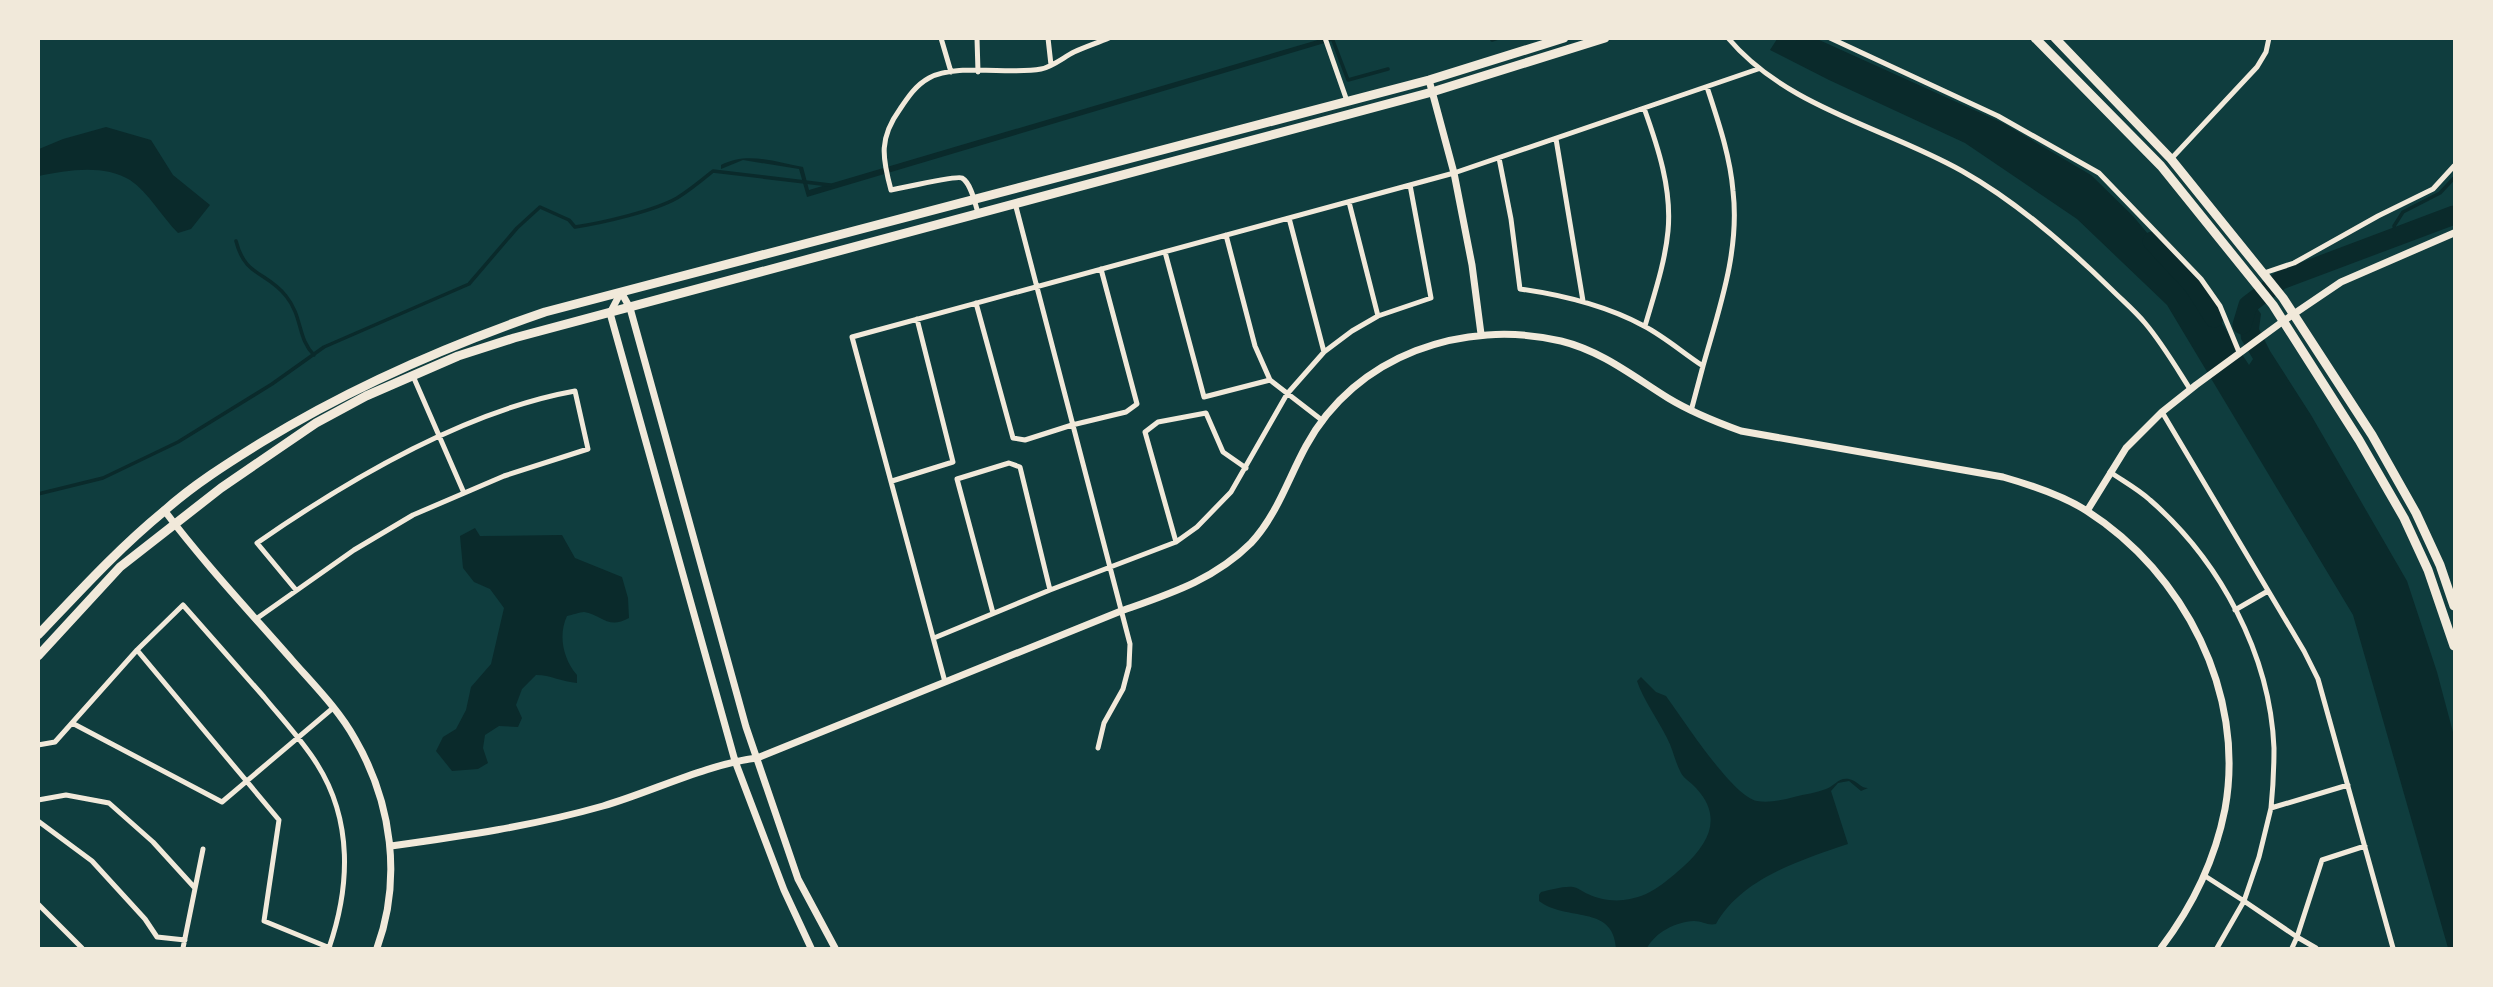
<svg xmlns="http://www.w3.org/2000/svg" width="2493" height="987" font-family="'Noto Sans',sans-serif">
<style>
.water{fill:#0a2a2b}
.lines{fill:none;stroke-linecap:round;stroke-linejoin:round}
.stream{stroke:#0a2a2b;stroke-width:3.5}
.river{stroke:#0a2a2b;stroke-width:19}
.minor{stroke:#f1e9da;stroke-width:5}
.tertiary{stroke:#f1e9da;stroke-width:7}
.primary{stroke:#f1e9da;stroke-width:9}
</style>
<rect width="100%" height="100%" fill="#0f3d3e"/>
<path class="water" d="M1321,39h17l-531,158 -8,-28 -56,-9 -22,9v-4c26,-14 55,-3 82,2l6,23z
M1777,39h40l186,84 88,52 42,41 86,103 30,46 4,-6 -12,-20 -3,-31 10,-13 13,19 -2,15 11,22 41,64 96,166 30,91 17,64v212h-6l-95,-333 -186,-310 -90,-86 -112,-76 -136,-63 -59,-30z
M106,127l45,13 22,35 37,30 -19,24 -13,4c-16,-16 -29,-40 -48,-53 -26,-16 -63,-10 -91,-4v-27l24,-10z
M475,528l5,8 82,-1 13,23 47,19 6,21 1,20c-21,12 -27,-3 -45,-6 -4,0 -12,3 -17,4 -9,19 -4,43 10,59v8c-15,-1 -26,-8 -41,-8l-14,14 -6,16 6,13 -4,9 -19,-1 -14,9 -2,13 5,15 -10,6 -26,2 -16,-20 7,-14 13,-8 10,-19 5,-23 20,-23 13,-56 -14,-19 -16,-7 -11,-14 -3,-32z
M1641,677l15,15 10,4c17,23 66,100 91,105 12,2 26,-1 37,-4 11,-3 22,-4 32,-8 9,-3 12,-12 23,-10 9,2 11,9 19,9l-7,3 -12,-10 -11,2 -7,8 17,53c-47,16 -106,34 -132,80 -8,2 -14,-3 -22,-3 -19,1 -38,11 -47,27h-31c-3,-44 -50,-26 -77,-47v-6l2,-3c10,-2 22,-6 32,-5 6,1 10,5 15,7 12,6 28,8 42,5 22,-4 38,-19 54,-33 25,-23 39,-49 12,-78 -5,-6 -12,-9 -15,-15 -6,-11 -8,-24 -14,-35 -9,-18 -24,-39 -30,-57z"/>
<g class="lines">
<path class="stream" d="M1332,38l16,42 40,-11
M1492,40l6,-2
M2397,236l-3,-10 9,-14 37,-19 14,-15
M236,241c9,36 30,30 50,55 17,21 11,42 28,59
M38,494l65,-16 75,-36 94,-58 52,-37 145,-63 48,-56 23,-21 29,13 6,7c27,-4 79,-16 102,-29 13,-8 25,-18 36,-27l117,14"/>
<path class="river" d="M2152,241l41,44 21,33
M2242,325l6,-20 33,-25 173,-65"/>
<path class="minor" d="M941,38l10,34
M977,38l1,34
M1048,38l3,27
M1325,38l22,63
M1728,38c59,70 156,89 234,133 55,31 104,74 149,118 11,11 24,22 34,34 17,20 31,44 45,66
M1830,38l168,78 101,57 102,106 19,27 19,46
M1644,108c14,39 28,81 24,123 -3,32 -14,64 -23,95
M1556,139l27,162
M1499,158l12,61 9,70c43,6 85,16 124,37 21,11 39,27 59,40l-12,45
M2171,159l86,-92 9,-15 3,-14
M1349,202l29,114
M1015,203l115,441 -1,22 -6,23 -19,34 -6,25
M978,213c-3,-10 -7,-30 -16,-35 -6,-3 -59,10 -71,12 -9,-33 -12,-52 9,-81 8,-12 16,-24 29,-31 27,-15 81,-3 112,-9 11,-2 23,-12 33,-17 11,-5 23,-9 35,-14
M1289,218l35,134
M1226,235l29,111 15,34 53,41
M1165,252l39,145 66,-17
M2264,273l30,-10 84,-47 55,-27 21,-23
M976,303l37,135 12,2 47,-15 54,-13 11,-8 -36,-135
M1703,366c16,-57 37,-115 30,-175 -3,-36 -15,-70 -26,-104
M413,376l51,117
M2162,412l142,239 14,28 75,269
M2110,472c13,9 28,17 40,28 70,61 120,154 124,248 0,20 -1,40 -3,60l77,-23
M892,481l61,-19 -36,-143
M1176,542l-31,-110 13,-10 48,-9 17,39 23,16
M2235,610l33,-19
M993,613l-36,-134 52,-16 11,4 30,123
M256,619l98,-69 59,-35 91,-39 84,-27 -13,-58c-111,20 -226,88 -318,152l39,47
M934,638l116,-48 126,-48 21,-15 34,-35 56,-98 37,-42 28,-21 26,-15 53,-18 -21,-113
M137,650l142,170 -15,101 66,27
M945,682l-93,-345 602,-164 304,-104
M72,723l150,79 111,-94
M38,745l17,-3 82,-92 46,-45c27,31 54,61 81,92 18,22 38,43 53,67 36,57 33,123 12,184
M38,800l28,-5 43,8 44,39 41,45
M2271,808l-12,49 -15,44 53,36 -5,11
M38,821l54,40 53,58 12,18 28,3
M2205,876l39,25 -27,47
M38,904l44,44
M183,948l20,-99
M2316,948l-19,-11 25,-77 43,-14"/>
<path class="tertiary" d="M1429,80l25,93 18,92 9,69
M621,292l9,16 116,419 52,152 37,69
M621,292l-11,21 125,448 49,129 27,58
M164,510c39,52 85,101 128,150 22,25 47,50 63,79 37,64 47,140 22,209
M2087,511l39,-63 36,-36 34,-27 86,-63 59,-40 113,-49
M391,846c72,-10 142,-20 212,-40 51,-15 101,-41 154,-48l364,-147c48,-17 93,-31 130,-68 26,-28 37,-64 55,-97 49,-91 158,-128 255,-105 41,10 73,36 107,57 23,14 48,24 73,33l262,46c28,8 59,18 84,34 97,62 159,182 138,298 -10,51 -33,98 -64,139"/>
<path class="primary" d="M2035,38l126,128 112,139 86,135 45,78 24,52 26,76
M2055,38l116,121 112,139 89,137 44,78 24,52 14,41
M38,635c41,-43 80,-86 125,-123 30,-27 65,-49 99,-70 90,-55 184,-96 283,-130l884,-232 135,-42
M38,656l82,-89 101,-79 95,-65 50,-27 92,-40 56,-18 918,-246 173,-54"/>
</g>
<rect width="2493" height="987" fill="none" stroke="#f1e9da" stroke-width="80"/>
</svg>
